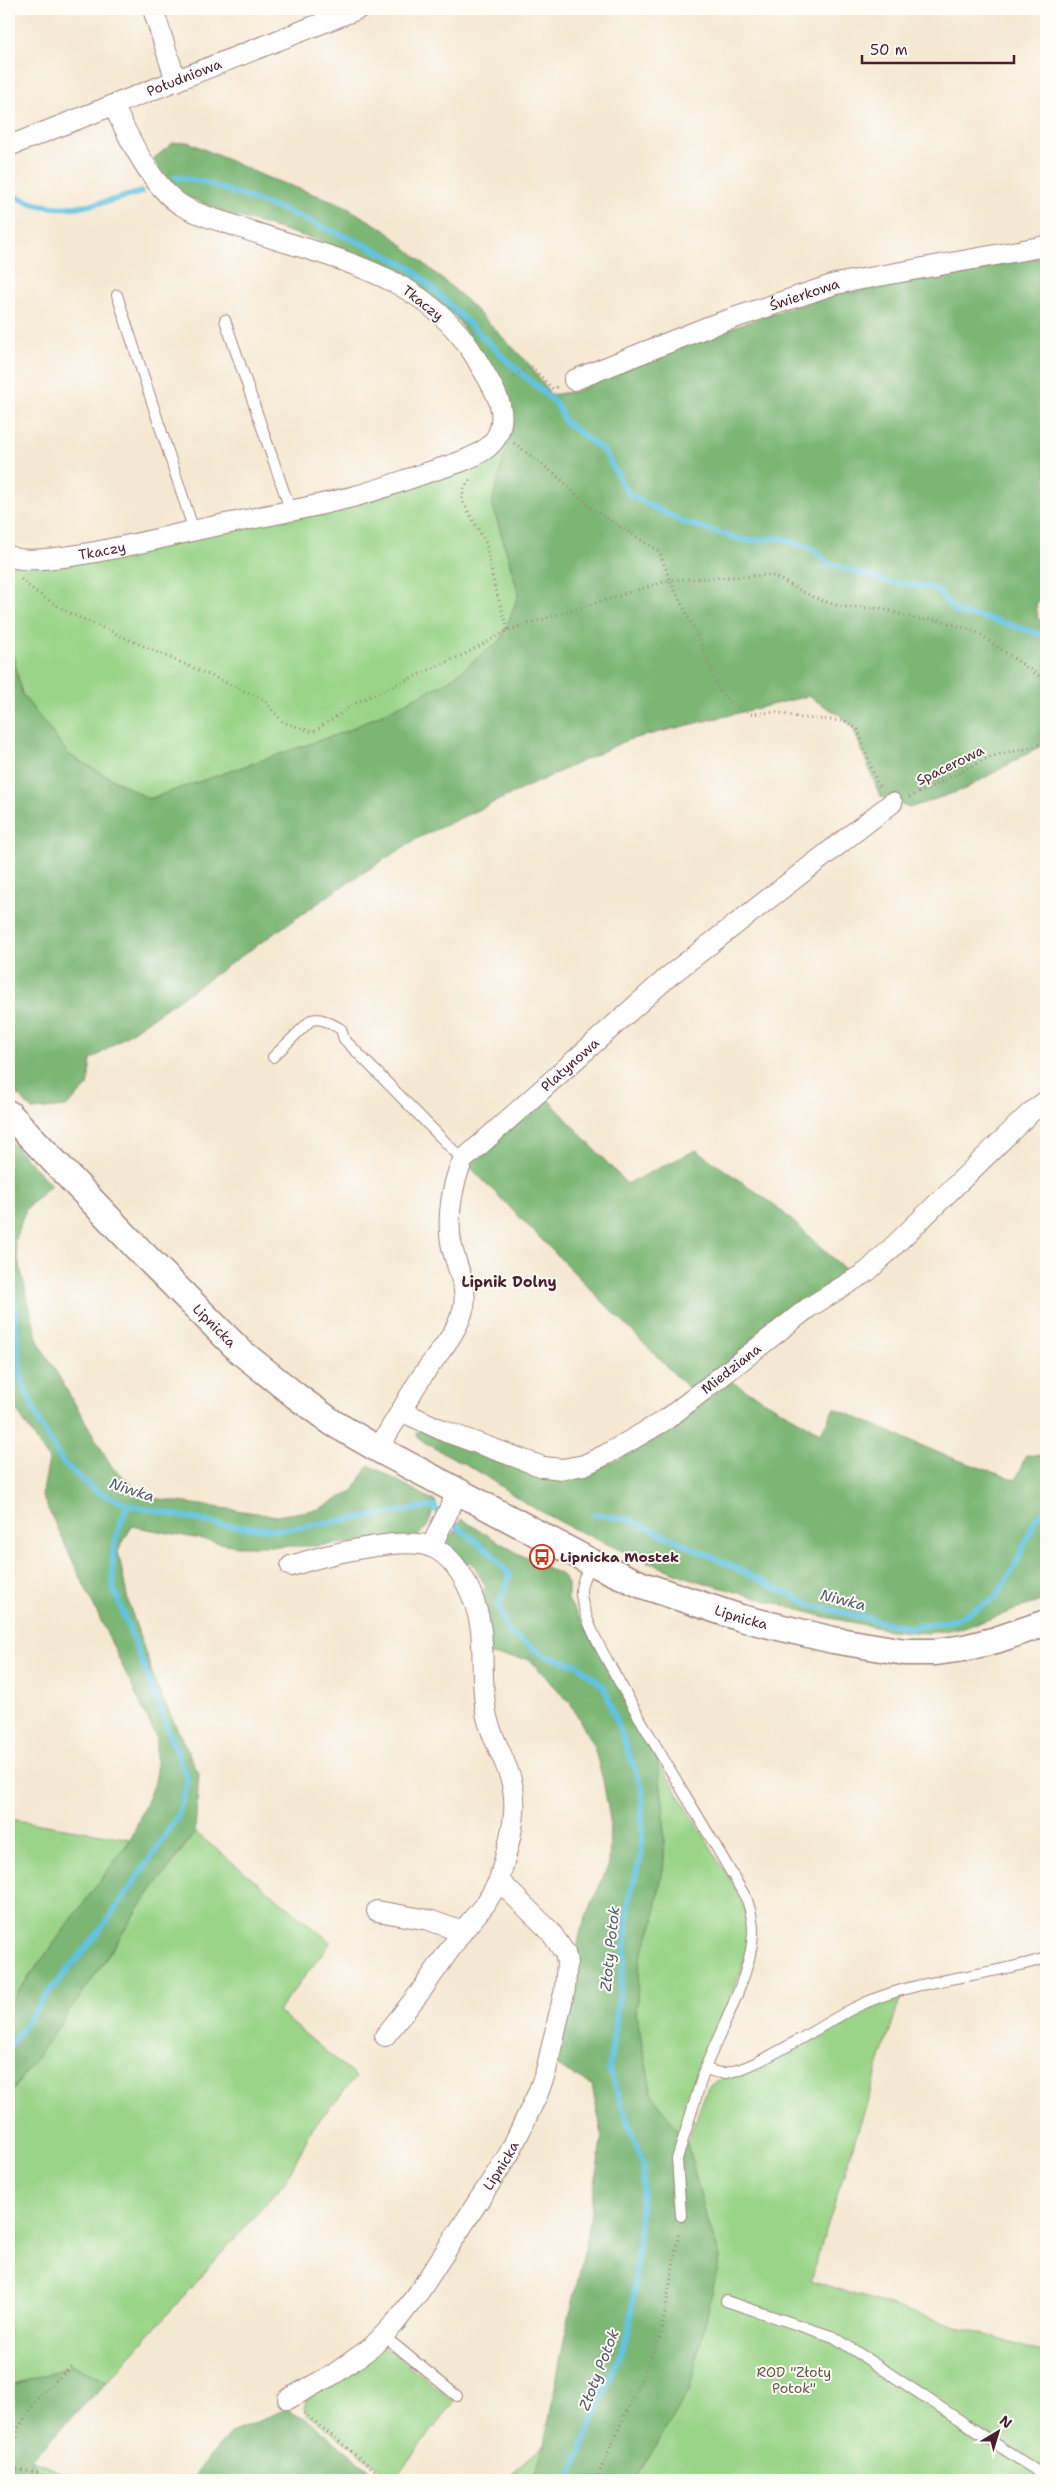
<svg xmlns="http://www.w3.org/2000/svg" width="1055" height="2489" font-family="'Shantell Sans',sans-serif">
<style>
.green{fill:#9ad488;stroke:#727a5a}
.forest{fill:#7bb674;stroke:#626a50}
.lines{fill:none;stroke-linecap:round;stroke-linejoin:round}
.stream{stroke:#62c2e0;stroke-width:6}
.service-casing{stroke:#a0847e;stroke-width:12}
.minor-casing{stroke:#a0847e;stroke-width:22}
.tertiary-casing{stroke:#a0847e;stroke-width:29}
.path{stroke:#a0847e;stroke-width:3;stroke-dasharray:1 4;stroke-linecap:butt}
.service{stroke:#fff;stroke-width:10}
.minor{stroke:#fff;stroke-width:20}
.tertiary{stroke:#fff;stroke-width:26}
.labels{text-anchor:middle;stroke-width:4;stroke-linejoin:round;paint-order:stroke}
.street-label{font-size:14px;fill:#4a1f2b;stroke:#fdfcf7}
.poi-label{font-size:14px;font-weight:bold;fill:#4a1f2b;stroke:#fdfcf7;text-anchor:start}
.park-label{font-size:14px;fill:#625547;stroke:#fdfcf7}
.neighbourhood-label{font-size:15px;font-weight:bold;fill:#4a1f2b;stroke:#fdfcf7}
.water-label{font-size:15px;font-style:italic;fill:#52586a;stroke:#fdfcf7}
</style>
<rect width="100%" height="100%" fill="#fdfcf7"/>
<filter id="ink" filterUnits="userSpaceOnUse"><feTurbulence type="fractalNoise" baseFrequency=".02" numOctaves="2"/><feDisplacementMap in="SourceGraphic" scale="10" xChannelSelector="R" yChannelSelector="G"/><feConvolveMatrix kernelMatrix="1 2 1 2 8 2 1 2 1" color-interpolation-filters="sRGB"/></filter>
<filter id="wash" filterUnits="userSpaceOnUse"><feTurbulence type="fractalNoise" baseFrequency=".0096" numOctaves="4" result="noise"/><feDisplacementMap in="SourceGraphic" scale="20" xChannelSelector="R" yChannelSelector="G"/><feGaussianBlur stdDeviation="1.12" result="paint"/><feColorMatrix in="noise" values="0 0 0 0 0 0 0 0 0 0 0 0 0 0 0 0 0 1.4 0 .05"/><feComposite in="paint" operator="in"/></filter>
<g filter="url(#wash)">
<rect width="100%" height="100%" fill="#f5e8d2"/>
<path class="green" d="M508,443l-16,60 27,91 -18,46 -54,42 -100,49 -198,68 -80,-44 -47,-61 -13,-56v-73l477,-107z
M657,1759l76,125 14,30 2,27 -8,30 -42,102 -20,59 -27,-37 -16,-82 4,-54 13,-34 11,-62v-52z
M9,1819l122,20 -122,165z
M195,1832l136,110 -53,69 78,66 -43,50 -28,55 -178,200 -34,-17 -64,22v-291l91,-128 39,-60z
M902,1993l-92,287 236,74v126h-412l55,-88 31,-134 -16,-49 -17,-66 20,-54 10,-8 59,-24 46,-28z
M382,2348l9,2 63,52 -60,77 -86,-64 -4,-7 4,-13z
M544,2445l-11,35h-29z
M31,2459l47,21h-35z"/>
<path class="forest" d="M188,142l78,35 73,26 46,27 78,67 66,67 22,31 25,-4 97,-42 93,-34 68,-20 212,-40v341l-10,8 2,15 8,4v120l-81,46 -56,19 -29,-12 -27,-68 -10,-11 -35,-21 -181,44 -207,97 -73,46 -256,177 -3,26 -22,21 -34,3 -23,-25v-447l13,56 47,61 80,44 198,-68 100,-49 54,-42 18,-46 -27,-91 22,-83 -6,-22 -52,-81 -42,-34 -45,-24 -55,-20 -86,-25 -43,-18 -16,-13 -16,-24 20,-16z
M545,1096l82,88 69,-34 80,56 73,67 -159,117 -221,-224z
M9,1140l42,45 -25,24 -12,33 24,99 74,126 33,30 132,19 42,-7 34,-18 16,-26 67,37 -9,25 -10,9 -103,10h-77l-105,-20 -14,25 10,50 28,84 43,89 -4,58 -56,76 -39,60 -91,128v-92l122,-165 25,-61v-41l-114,-241 7,-36 -37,-57 -3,-10z
M730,1381l91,52 13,-25 112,48 70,24 10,-25 20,1v143l-82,29 -37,5 -37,-3 -69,-14 -130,-37 -53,-21 -62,-28 -49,-26 -51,-34 -56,-30 -4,-7 4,-3 117,46 25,4 21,-4 60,-29 31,-21z
M461,1519l58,35 43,21 6,9v16l17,26 72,133 7,52v52l-11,62 -13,34 -4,54 16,81 35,49 17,66 16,49 -31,134 -55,88h-101l11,-35 20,-105 23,-100 15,-105 -10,-50 -39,-21 28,-135 28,-65 1,-45 -7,-39 -9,-33 -23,-43 -42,-45 -42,-4 -10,-59 9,-9 -14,-25 -9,4 -14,-15 -3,-19 6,3z
M73,2365l34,17 -76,77 12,21h-34v-93z
M286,2409l21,10 74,61h-189l7,-11 32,-36z"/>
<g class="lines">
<path class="stream" d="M176,177l28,5 77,27 89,38 41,21 102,98 43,37 9,19 39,29 24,43 55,28 63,19 34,-3 34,11 13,14 62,19 46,6 22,25 29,5 51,15 9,5
M9,192c41,27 88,13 132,0
M9,1237l12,142 19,45 24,40 32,27 32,14 33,7 62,13 57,5 155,-24
M432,1507l59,46 19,23 -12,30 11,26 36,24 33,9 26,22 38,102v63l-13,47 -5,63 -15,107 35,98 -7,95 -8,69 -60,149
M594,1514l36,6 85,38 96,47 97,23 47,-8 41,-22 20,-34 20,-46 10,-7
M9,2047l39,-54 48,-57 35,-49 47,-71 10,-35 -74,-192c-4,-33 0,-54 14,-84"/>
</g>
</g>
<g filter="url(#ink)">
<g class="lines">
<defs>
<path id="service" d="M117,295l77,236
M225,320l66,192
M273,1057l38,-37c12,-3 20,4 30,9l3,10 119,121
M591,1563c-5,10 -11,21 -10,32 4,29 26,65 40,90 40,73 85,142 126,215 3,9 6,20 6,30 0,41 -32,99 -48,138 6,3 11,5 18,5 29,-1 100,-49 129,-64 63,-32 129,-30 194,-51
M681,2216l-4,-57 28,-91
M726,2301l108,36 212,140
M384,2336l73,60"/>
<g id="minor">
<path d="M153,9l23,72"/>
<path id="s1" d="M9,146l349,-137"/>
<path id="s2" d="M574,380l136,-54 125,-42 211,-38"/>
<path id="s3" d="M9,556c27,14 152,-18 187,-26 52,-11 105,-20 156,-33 24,-6 47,-15 71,-23 20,-7 47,-13 64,-26 13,-10 17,-27 13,-43 -4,-16 -16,-32 -24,-47 -53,-89 -152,-100 -240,-132 -18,-6 -39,-11 -55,-21 -29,-18 -53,-69 -68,-100"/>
<path id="s4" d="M401,1411c8,-13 15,-27 24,-39 15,-21 33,-40 39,-66 4,-20 -10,-44 -13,-64 -4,-25 1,-59 12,-82l206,-184 223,-173"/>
<path id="s5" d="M378,1449l23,-38 43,20 99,36 20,2 21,-4 23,-11 60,-35 141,-111 60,-37 162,-158 16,-12"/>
<path d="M431,1547l27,-56"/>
<path d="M377,1911l52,9 33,12 -41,59 -36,45"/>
<path d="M462,1932l24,-29 13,-22"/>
<path id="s6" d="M288,2399l46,-25 38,-27 23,-24 24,-31 90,-138 29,-61 8,-22 19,-82 2,-27 -2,-9 -15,-22 -51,-50c7,-31 21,-65 13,-97 -5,-23 -20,-44 -25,-67 -6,-28 -3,-59 -6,-87 -4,-29 -20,-70 -49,-83 -29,-12 -111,9 -141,19"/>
</g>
<g id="tertiary">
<path id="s7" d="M9,1114l132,138 100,100 55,44 37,27 45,26 213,113 51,23 99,33 92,22 72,12h31l28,-4 32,-8 50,-17"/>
</g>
</defs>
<use href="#service" class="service-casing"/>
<use href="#minor" class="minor-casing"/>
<use href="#tertiary" class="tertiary-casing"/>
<path class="path" d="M510,379l21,-13 22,23 4,-2
M514,443l42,32 36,34 67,42 11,29 101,-5 44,23 27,9 38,1 36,11 23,1 36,11 71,50
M470,480l-6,8 -2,12 24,43 8,41 14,46
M21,579l12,11 34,22 196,87 20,23 30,10 44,-30 108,-48 43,-24 162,-50 29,59 21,53 15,15 16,7 25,-2 26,6 43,3 13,9 19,53 4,5
M909,797c27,-11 51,-26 77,-38 19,-9 42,-7 60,-18
M304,2413l83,67
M12,2469l27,4 12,7
M9,2471l3,-3 6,-40 22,-33 33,-30
M596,2480l65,-145 18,-104"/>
<use href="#service" class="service"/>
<use href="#minor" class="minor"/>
<use href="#tertiary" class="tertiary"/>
</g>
</g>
<defs>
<symbol id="bus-ring" viewBox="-11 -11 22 22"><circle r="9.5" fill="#fdfcf7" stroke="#c8321e" stroke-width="1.5"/><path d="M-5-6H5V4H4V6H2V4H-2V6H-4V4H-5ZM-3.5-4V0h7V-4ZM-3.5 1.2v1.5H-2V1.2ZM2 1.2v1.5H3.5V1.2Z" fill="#c8321e"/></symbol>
</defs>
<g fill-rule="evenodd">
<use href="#bus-ring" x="528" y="1543" width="28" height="28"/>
</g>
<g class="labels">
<g class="street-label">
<text dy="5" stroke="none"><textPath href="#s1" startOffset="188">Południowa</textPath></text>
<text dy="5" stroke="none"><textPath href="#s2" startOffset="246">Świerkowa</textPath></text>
<text transform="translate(423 303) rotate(38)" y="5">Tkaczy</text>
<text dy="5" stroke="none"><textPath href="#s3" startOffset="94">Tkaczy</textPath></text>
<text transform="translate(950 765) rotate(-26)" y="5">Spacerowa</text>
<text dy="5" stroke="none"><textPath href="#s4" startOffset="416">Platynowa</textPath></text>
<text dy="5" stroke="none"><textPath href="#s7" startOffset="295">Lipnicka</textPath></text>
<text dy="5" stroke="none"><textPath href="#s5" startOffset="415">Miedziana</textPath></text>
<text dy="5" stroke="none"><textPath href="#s7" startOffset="902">Lipnicka</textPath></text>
<text dy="5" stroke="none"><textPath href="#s6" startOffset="322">Lipnicka</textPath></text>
</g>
<g class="poi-label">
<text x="560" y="1562">Lipnicka Mostek</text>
</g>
<g class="park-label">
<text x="794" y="2377">ROD "Złoty<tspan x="794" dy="16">Potok"</tspan></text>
</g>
<g class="neighbourhood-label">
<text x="509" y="1287">Lipnik Dolny</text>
</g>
<g class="water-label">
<text transform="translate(132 1490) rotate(18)" y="5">Niwka</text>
<text transform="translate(843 1600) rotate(14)" y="5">Niwka</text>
<text transform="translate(610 1949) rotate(-84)" y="5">Złoty Potok</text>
<text transform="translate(599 2370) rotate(-69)" y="5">Złoty Potok</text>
</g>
</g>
<rect width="1055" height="2489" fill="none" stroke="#fdfcf7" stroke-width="30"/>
<g transform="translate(998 2432) rotate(38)" stroke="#fdfcf7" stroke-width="4" paint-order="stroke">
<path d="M0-4L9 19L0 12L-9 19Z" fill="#4a1f2b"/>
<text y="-8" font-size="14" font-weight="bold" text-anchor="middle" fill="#4a1f2b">N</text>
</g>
<path d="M862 55v8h152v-8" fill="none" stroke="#4a1f2b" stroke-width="2.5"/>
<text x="870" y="55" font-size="15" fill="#4a1f2b" stroke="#fdfcf7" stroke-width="4" paint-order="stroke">50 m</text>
</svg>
